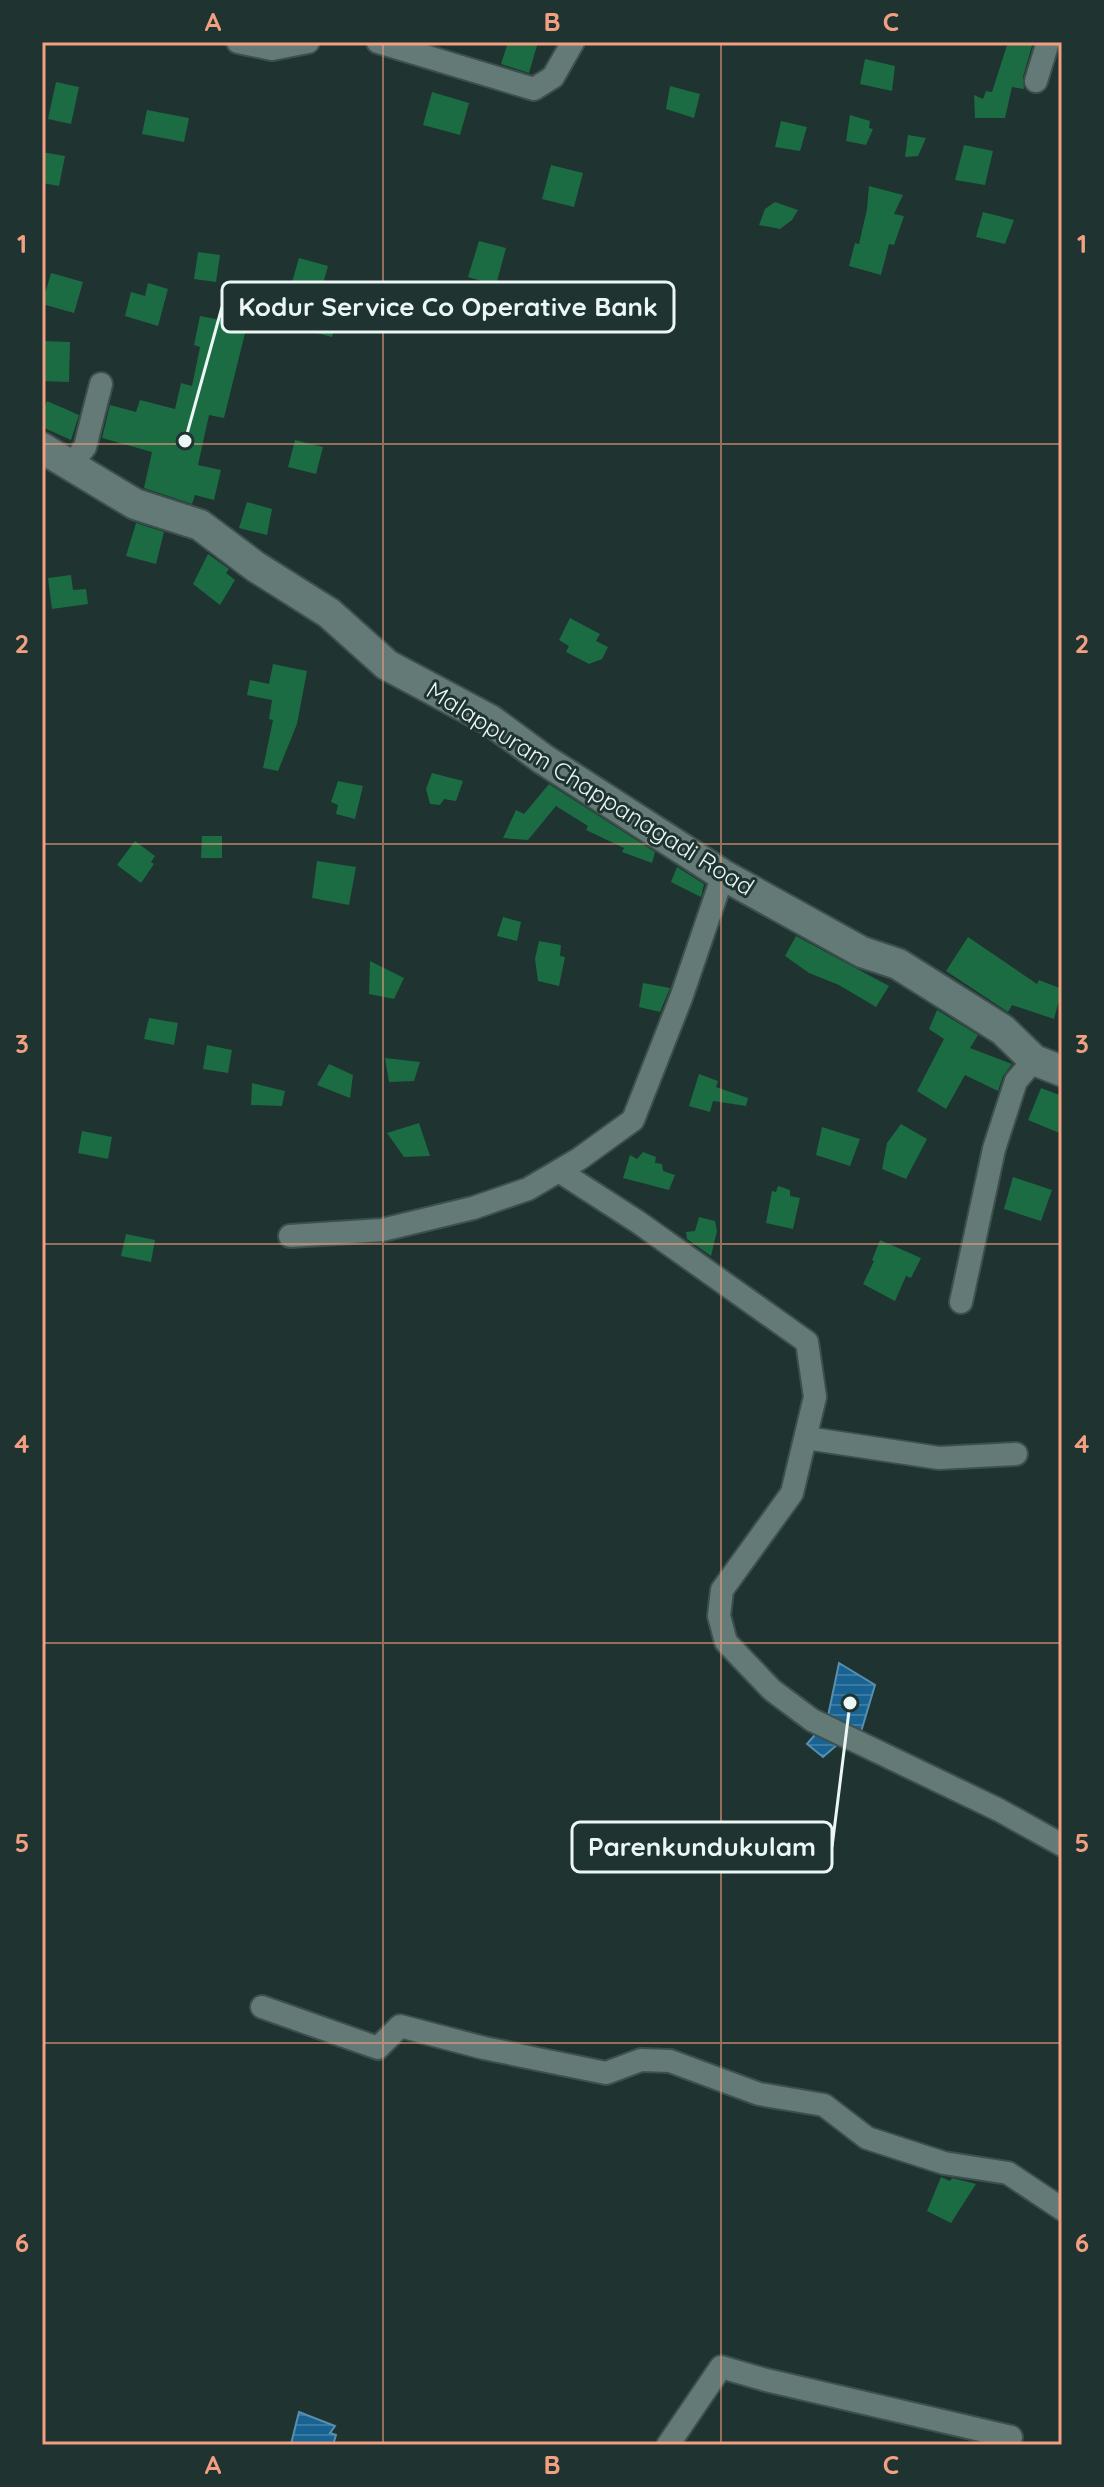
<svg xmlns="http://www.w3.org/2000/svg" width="1104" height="2487" font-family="Quicksand,sans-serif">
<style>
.water{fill:url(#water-rules);stroke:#578fb0;stroke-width:2}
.building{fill:#1b6c42}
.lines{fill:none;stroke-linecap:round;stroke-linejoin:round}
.street-casing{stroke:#3e504d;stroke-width:26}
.secondary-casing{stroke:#3e504d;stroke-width:34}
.street{stroke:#647a77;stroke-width:22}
.secondary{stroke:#647a77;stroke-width:30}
.grid{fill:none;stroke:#f2a081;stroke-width:2;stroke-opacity:0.55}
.labels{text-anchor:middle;stroke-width:6;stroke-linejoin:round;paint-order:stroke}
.street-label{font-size:24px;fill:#ebf7f5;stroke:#1f3330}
.leader{fill:none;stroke:#ebf7f5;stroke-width:3}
.callout-dot{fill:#ebf7f5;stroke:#1f3330;stroke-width:3}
.callout{fill:#1f3330;stroke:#ebf7f5;stroke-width:3}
.callout-label{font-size:26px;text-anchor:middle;font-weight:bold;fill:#ebf7f5}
.neatline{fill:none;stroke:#f2a081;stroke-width:3}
.grid-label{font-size:26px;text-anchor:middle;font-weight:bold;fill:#f2a081}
</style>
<defs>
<pattern id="water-rules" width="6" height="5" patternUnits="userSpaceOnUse" patternTransform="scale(2)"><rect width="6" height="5" fill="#186392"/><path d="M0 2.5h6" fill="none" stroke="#3a7aa2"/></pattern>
</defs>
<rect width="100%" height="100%" fill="#1f3330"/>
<path class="water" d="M839,1663l36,22 -15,50 -22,9 -15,13 -16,-13 20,-23z
M299,2412l36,14 -5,7 6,2 -3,10 -42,-1z"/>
<path class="building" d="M508,42h30l-9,31 -28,-9z
M1008,42h25l-10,35 1,12 -12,-2 -7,31h-30l-1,-23 9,4 3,-8 6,1z
M865,59l30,7 -3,25 -32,-7z
M56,82l23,5 -8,37 -23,-5z
M670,86l30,8 -6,24 -28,-9z
M432,92l37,11 -9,32 -37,-10z
M147,110l42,8 -5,24 -42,-8z
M850,115l20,6 -1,7 4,1 -7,16 -20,-4z
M781,121l26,6 -7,24 -25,-4z
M908,135l18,3 -8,18 -13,1z
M964,145l29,6 -8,34 -30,-5z
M42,152l23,4 -6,30 -17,-3z
M551,165l32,8 -9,34 -32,-8z
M869,186l34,9 -9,19 10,2 -10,29 -5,-1 -8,31 -32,-9 6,-23 4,1 8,-35z
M775,202l23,8 -6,10 -12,9 -21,-4 6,-16z
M983,212l31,8 -9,24 -29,-7z
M479,241l27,7 -10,37 -28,-8z
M198,252l22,3 -4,27 -22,-3z
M299,258l29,8 -7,25 -29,-9z
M51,273l32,9 -9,31 -32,-9z
M148,283l20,6 -10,37 -33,-10 6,-24 14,4z
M313,297l28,7 -9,33 -27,-7z
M200,316l47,9 -23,93 -15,-3 -11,50 23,5 -7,30 -19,-5 -3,9 -48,-16 8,-36 -50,-14 8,-33 26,7 4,-12 35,9 6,-26 11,3 8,-39 -6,-2z
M42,341l28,1 -1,40 -27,-1z
M47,401l32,14 -8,25 -29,-13v-14z
M295,440l28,7 -7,27 -28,-7z
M247,502l25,7 -5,26 -28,-7z
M136,523l28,9 -8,32 -30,-8z
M208,554l21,15 -3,4 9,7 -15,25 -27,-21z
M71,575l2,15 13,-1 2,15 -36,5 -4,-31z
M570,618l30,16 -4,7 12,6 -6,12 -13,5 -23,-12 3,-6 -10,-6z
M273,664l34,7 -10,53 -19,47 -15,-3 10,-48 -4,-1 3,-19 -25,-5 3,-15 19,4z
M432,773l31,8 -7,20 -12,-2 -4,6 -10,-1 -4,-15z
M338,781l25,5 -8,33 -19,-5 2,-9 -7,-3z
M549,784l106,68 -3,11 -30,-11 2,-4 -38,-18 2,-4 -32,-20 -28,34 -25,-2 13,-28 8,4z
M202,836h20v22h-21z
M135,841l20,15 -4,6 3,2 -13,19 -24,-18z
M317,861l39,6 -7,38 -37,-7z
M677,867l27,17 -3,13 -30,-15z
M503,917l18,5 -4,19 -20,-5z
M796,936l93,50 -13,21 -37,-22 -30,-12 -24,-17z
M968,937l69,47 2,-4 23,9 -8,30 -42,-14 -4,7 -62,-41z
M539,941l22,4 -1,11 5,1 -6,29 -21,-5 -3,-22z
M370,961l34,17 -10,21 -25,-5z
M643,983l27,5 -10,24 -21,-5z
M937,1010l41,25 -8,13 42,16 -9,12 -5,15 -33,-16 -19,34 -29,-18 27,-52 -15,-10z
M149,1018l29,5 -4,22 -30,-6z
M207,1045l25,5 -4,23 -25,-4z
M385,1058l35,4 -6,19 -25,1z
M329,1064l24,11 -3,23 -33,-13z
M699,1074l19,7 -2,6 32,11 -2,8 -33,-5 -3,11 -21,-6z
M252,1083l33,8 -3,15 -31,-1z
M1041,1088l21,8v38l-34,-14z
M419,1123l11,33 -26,1 -17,-24z
M901,1124l26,15 -21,40 -24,-10 5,-26z
M822,1127l38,12 -10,27 -34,-11z
M82,1131l30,6 -4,22 -30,-6z
M643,1152l13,5 -1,6 7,1 1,7 12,4 -6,15 -46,-12 7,-23 7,4z
M1013,1177l39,13 -11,31 -37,-12z
M778,1186l12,4v6l10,2 -7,31 -27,-6 6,-32 4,1z
M699,1217l16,4 2,10 -6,25 -24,-17 -1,-7 9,-1z
M126,1234l29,6 -4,22 -30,-6z
M880,1240l41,18 -10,20 -5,-2 -11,25 -32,-17 11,-23 -2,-1z
M941,2177l9,4 2,-3 24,6 -25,39 -24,-12z"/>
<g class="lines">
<defs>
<path id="street" d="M238,42l34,7 36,-7
M378,42l156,47 19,-12 20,-35
M1036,81l12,-39
M70,466l15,-19 16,-63
M559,1171l79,51 169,120 8,55 -23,96 -70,97 -3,26 7,26 46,48 40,30 187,90 63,35
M290,1236l92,-6 91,-22 55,-19 51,-30 54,-39 48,-122 42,-123
M961,1302l33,-153 22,-68 18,-21
M806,1438l133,20 77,-4
M262,2007l116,41 22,-22 84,22 122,25 35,-13 29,1 89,33 65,11 43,33 77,25 64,10 54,36
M668,2445l53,-78 45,13 245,57 -3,8"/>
<path id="secondary" d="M42,448l93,56 65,21 56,42 73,46 58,52 103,55 53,39 180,116 139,77 36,12 105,66 31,30 28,11"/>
</defs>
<use href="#street" class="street-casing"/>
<use href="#secondary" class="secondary-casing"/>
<use href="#street" class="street"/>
<use href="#secondary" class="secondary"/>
</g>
<path class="grid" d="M383,42v2403M721,42v2403M42,444h1020M42,844h1020M42,1244h1020M42,1643h1020M42,2043h1020"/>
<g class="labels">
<g class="street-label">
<text transform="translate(590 789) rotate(32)" y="8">Malappuram Chappanagadi Road</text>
</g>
</g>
<path class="leader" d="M185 441L222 307M850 1703L832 1847"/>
<g class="callout-dot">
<circle cx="185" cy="441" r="8"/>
<circle cx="850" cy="1703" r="8"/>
</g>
<g class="callout">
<rect x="222" y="282" width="452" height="50" rx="8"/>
<rect x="572" y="1822" width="260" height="50" rx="8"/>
</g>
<g class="callout-label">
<text x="448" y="316">Kodur Service Co Operative Bank</text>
<text x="702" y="1856">Parenkundukulam</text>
</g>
<rect width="1104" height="2487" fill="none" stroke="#1f3330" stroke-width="88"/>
<rect x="44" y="44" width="1016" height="2399" class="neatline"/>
<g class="grid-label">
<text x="213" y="31">A</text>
<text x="552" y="31">B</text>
<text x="891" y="31">C</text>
<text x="22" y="253">1</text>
<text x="1082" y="253">1</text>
<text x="22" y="653">2</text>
<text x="1082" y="653">2</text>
<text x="22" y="1053">3</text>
<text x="1082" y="1053">3</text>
<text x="22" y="1453">4</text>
<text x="1082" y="1453">4</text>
<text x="22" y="1852">5</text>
<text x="1082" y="1852">5</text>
<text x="22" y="2252">6</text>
<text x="1082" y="2252">6</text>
<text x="213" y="2474">A</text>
<text x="552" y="2474">B</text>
<text x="891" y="2474">C</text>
</g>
</svg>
